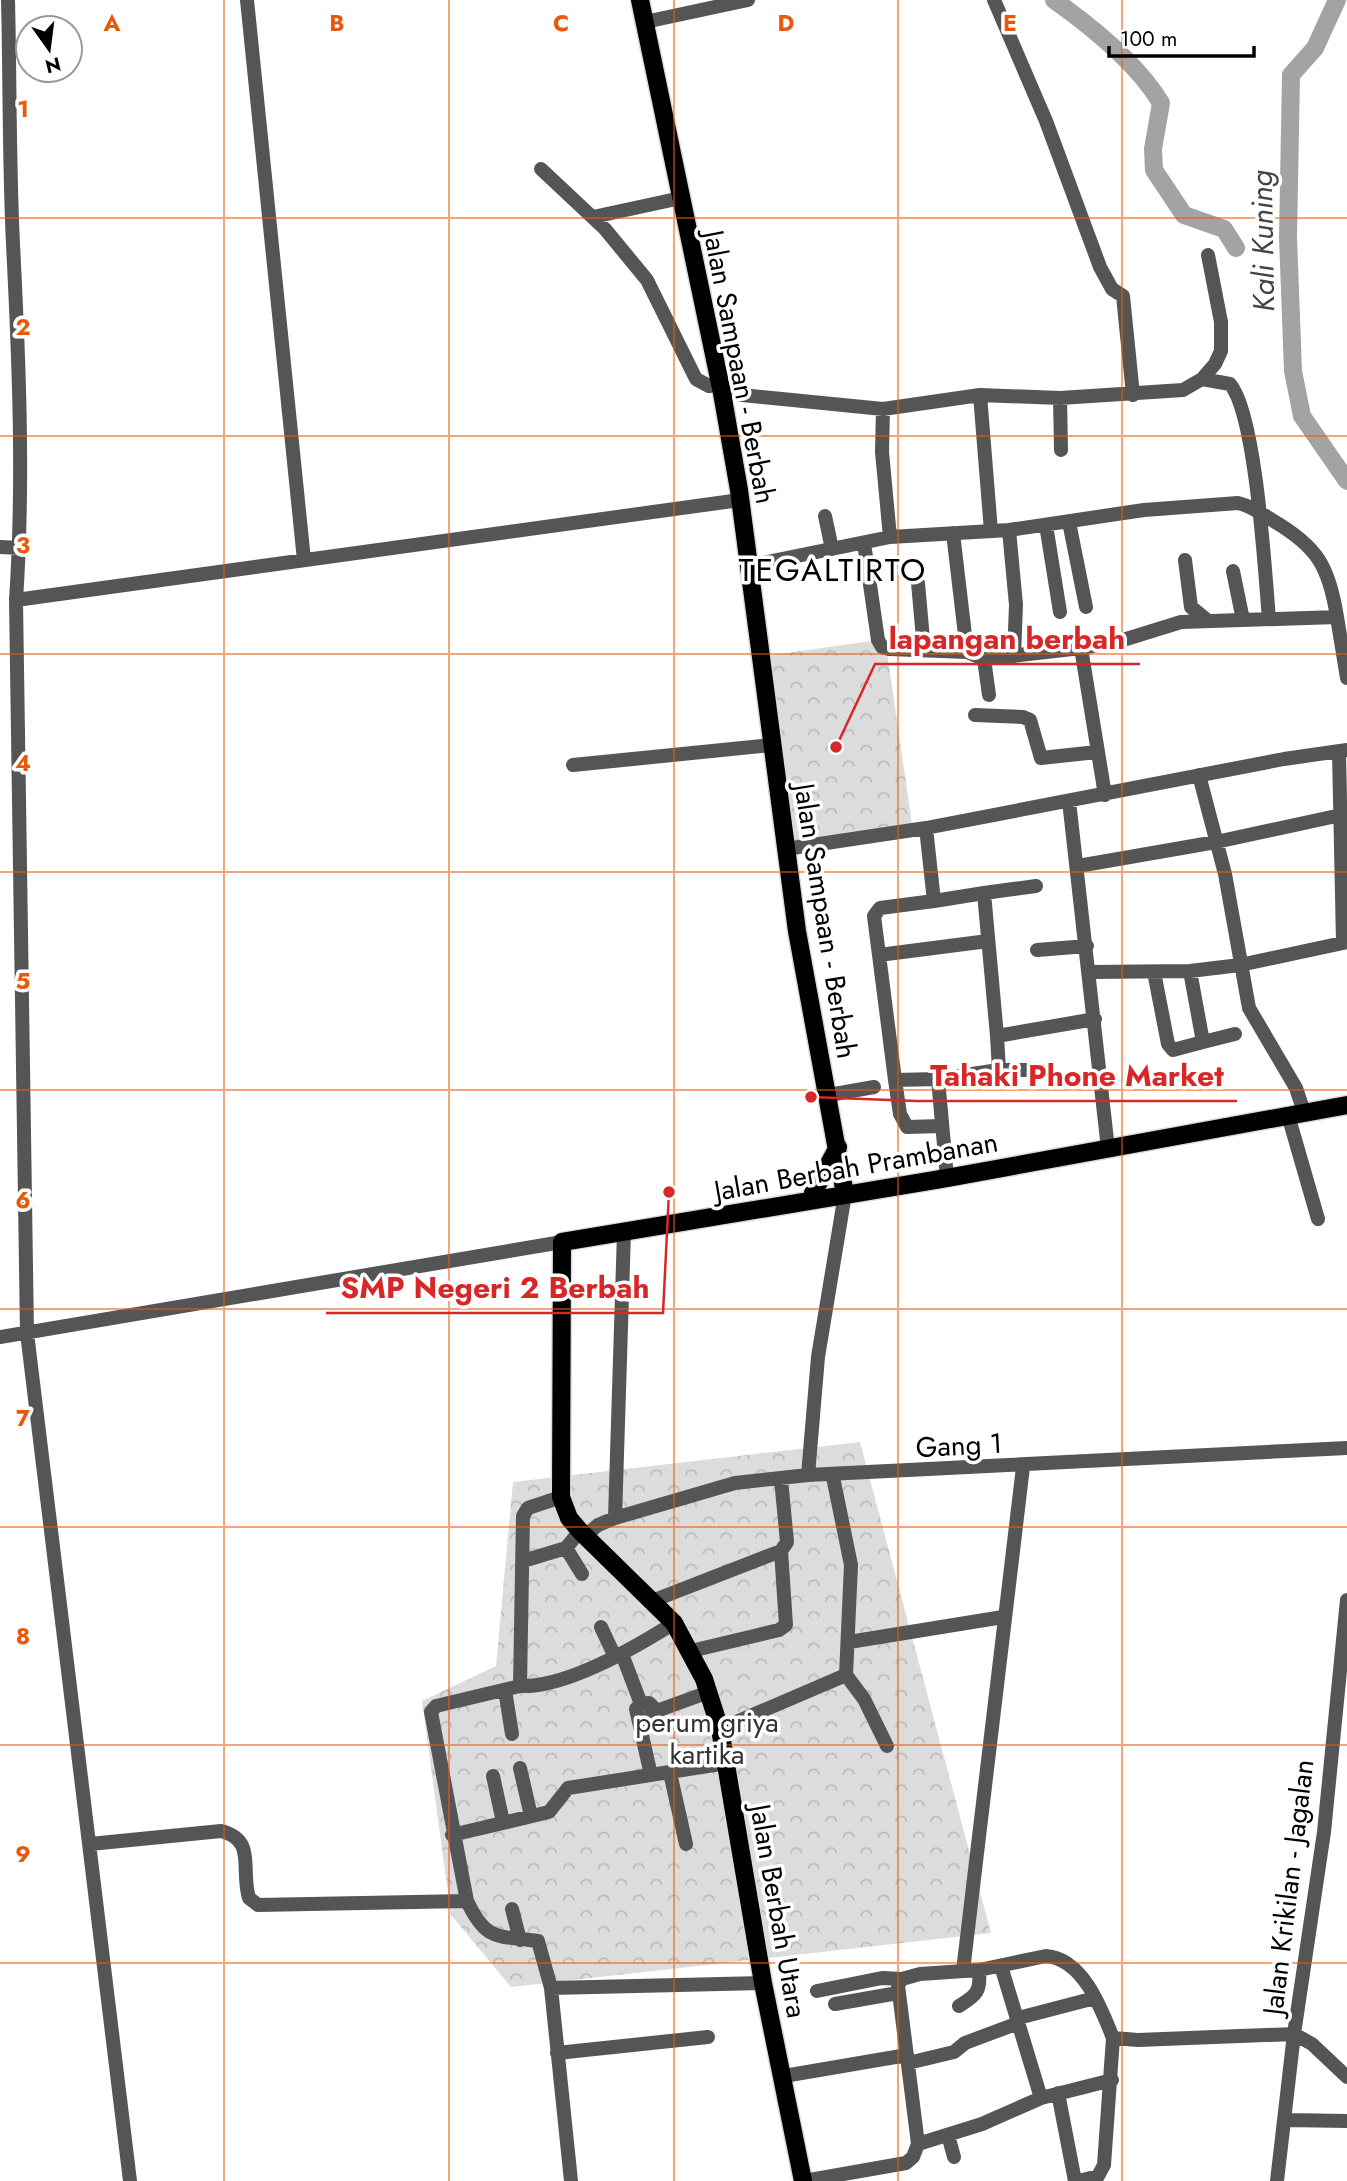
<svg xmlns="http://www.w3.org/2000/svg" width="1347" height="2181" font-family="Jost,sans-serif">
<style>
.park{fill:url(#park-crowns)}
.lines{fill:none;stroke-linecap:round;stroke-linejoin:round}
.river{stroke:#a3a3a3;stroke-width:18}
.major-casing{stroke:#dbdbdb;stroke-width:21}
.minor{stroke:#555;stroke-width:14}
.major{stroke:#000;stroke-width:18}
.grid{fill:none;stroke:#e8590c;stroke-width:2;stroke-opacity:0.55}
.labels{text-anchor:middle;stroke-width:7;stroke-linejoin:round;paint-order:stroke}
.street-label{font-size:28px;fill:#000;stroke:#fff}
.park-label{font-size:28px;fill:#333;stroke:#fff}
.water-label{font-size:30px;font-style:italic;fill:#444;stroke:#fff}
.quarter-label{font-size:32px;letter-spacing:2px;fill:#000;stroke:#fff}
.grid-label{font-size:23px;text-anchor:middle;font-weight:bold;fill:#e8590c;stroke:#fff;stroke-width:7;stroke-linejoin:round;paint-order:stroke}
.leader{fill:none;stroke:#d62828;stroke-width:2.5}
.callout-dot{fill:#d62828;stroke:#fff;stroke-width:2.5}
.callout-label{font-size:30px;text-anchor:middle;font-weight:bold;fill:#d62828;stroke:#fff;stroke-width:7;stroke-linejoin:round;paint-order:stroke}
</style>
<defs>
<pattern id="park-crowns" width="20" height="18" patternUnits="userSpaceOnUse" patternTransform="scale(1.75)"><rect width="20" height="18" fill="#dcdcdc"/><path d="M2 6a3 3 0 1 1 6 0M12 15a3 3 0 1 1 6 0" fill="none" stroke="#bbb"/></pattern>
</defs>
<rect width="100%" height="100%" fill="#fff"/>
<path class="park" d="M885,639l29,198 -128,18 -28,-198z
M860,1442l131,491 -480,54 -60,-72 -29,-214 74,-35 17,-184z"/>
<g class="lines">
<path class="river" d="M1054,0c38,27 83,63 107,103l-8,46 1,21 30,45 40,14 12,19
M1337,0l-22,48 -24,27 -3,162 5,134 9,45 45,65"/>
<defs>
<path id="major" d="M640,0l82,393 17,97 58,441 48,263
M814,1198l-1,-5 25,-46
M803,2181l-40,-198 -43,-254 -16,-50 -30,-56 -94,-92 -11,-13 -8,-21 1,-255 385,-64 400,-73"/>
</defs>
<use href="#major" class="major-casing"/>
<path class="minor" d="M8,0c2,81 1,163 5,244 6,118 11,238 3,356l11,733 103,848
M247,0l57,560
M994,0l52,121 54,146 12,22 11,7 10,99
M645,22l103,-22
M541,169l64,60 42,51 49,99 13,7 11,-2
M593,217l88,-19
M1202,379l28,5c26,30 35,189 39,235
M722,393l161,16 97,-14 80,3 123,-8 19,-11 13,-15 6,-13v-29l-13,-67
M980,395l11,136
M1060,398l1,52
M883,409l-1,43 8,85
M825,516l7,33
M1069,522l17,85
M1046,525l14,87
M1009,530l7,75 -2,51
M953,533l14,119
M864,543l14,97 4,7 7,2 78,3 17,7 97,-11 42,-8 58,-18 156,-5 10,61
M0,547l20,1
M1185,560l6,47 17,14
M748,566l142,-29 119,-7 135,-20 94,-7c13,3 23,10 34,17 45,26 57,46 65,97
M1233,571l10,49
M918,583l6,67
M16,600l724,-100
M1081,648l24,147
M984,659l5,36
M975,715l48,2 7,3 11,38 56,-6
M1339,752l4,190
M573,765l199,-20
M1199,775l26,99 24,134 47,80 8,24
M1069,801l39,348
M926,828l8,73 -54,7 -6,8 21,164 43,-1 9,99
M786,849l140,-21 358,-69 63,-9
M1078,866l138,-24 125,-27
M984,893l52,-7
M934,901l50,-8 13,143 98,-17
M1037,950l50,-4
M879,955l109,-14
M1091,972l99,-1 50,-6 107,-23
M1154,972l14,72 5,6 30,-8 -13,-71
M997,1036l2,34
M1203,1042l32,-8
M938,1079l61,-9h27
M895,1080l5,34 7,13 35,-1
M829,1095l45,-8
M1288,1115l30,104
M0,1337l562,-95
M808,1475l10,-118 27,-163
M561,1497l-33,11 -5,8 -3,170 -84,20 -5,6 36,189c20,42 31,34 71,40l13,47 212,-5
M615,1518l9,-286
M585,1536l13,-11 17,-7 120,-35 73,-8 539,-27
M566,1548l16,26
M523,1561l43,-13 14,-17
M652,1601l129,-50
M601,1627l14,30
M849,1642l154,-25
M691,1651l88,-21 7,-5 -5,-74 6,-9 -6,-63
M622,1654l19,50
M846,1675l18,24 23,47
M520,1686c46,2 116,-39 154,-63
M505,1690l7,44
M651,1713l58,-21
M720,1729l126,-54 5,-110 -18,-88
M520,1768l11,48
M670,1773l16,71
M651,1775l-15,-66 5,-5 8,-1 8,8
M493,1776l10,46
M452,1835l97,-23 19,-24 159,-25
M90,1844l131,-13c36,9 19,38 28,67l9,7 209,-4
M512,1909l8,31
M1001,1966l40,132
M963,1971l60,-504
M551,1988l20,193
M817,1991l65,-13 20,1
M835,2004l63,-11
M959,2006c18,-11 22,-15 20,-36
M557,2053l151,-16
M908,2063l46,-11 11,-9 48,-18 9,-8 73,-19
M784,2076l123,-21
M1058,2093l17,88
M1285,2120l62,1
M948,2135l6,22
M918,2144l64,-20 59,-26 71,-18
M804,2181l102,-18 7,-6 5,-13 -20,-159 4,-6 18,-5 59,-4 67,-14c37,3 55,52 67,82l25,2 156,-6 18,10 35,33
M1079,2181l19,-5 6,-11 9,-127
M1277,2181l17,-147 30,-202 23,-232"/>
<use href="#major" class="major"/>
</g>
<path class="grid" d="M224,0v2181M449,0v2181M674,0v2181M898,0v2181M1122,0v2181M0,218h1347M0,436h1347M0,654h1347M0,872h1347M0,1090h1347M0,1309h1347M0,1527h1347M0,1745h1347M0,1963h1347"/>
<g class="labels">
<g class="street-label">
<text transform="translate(740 367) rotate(79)" y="10">Jalan Sampaan - Berbah</text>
<text transform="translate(826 921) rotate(81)" y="10">Jalan Sampaan - Berbah</text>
<text transform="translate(856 1166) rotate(-10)" y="10">Jalan Berbah Prambanan</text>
<text transform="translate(959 1445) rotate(-3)" y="10">Gang 1</text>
<text transform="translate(1288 1887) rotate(-83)" y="10">Jalan Krikilan - Jagalan</text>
<text transform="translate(779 1911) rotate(80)" y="10">Jalan Berbah Utara</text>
</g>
<g class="park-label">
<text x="707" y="1732">perum griya<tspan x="707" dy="32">kartika</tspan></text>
</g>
<g class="water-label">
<text transform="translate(1263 241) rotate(-91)" y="10">Kali Kuning</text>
</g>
<g class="quarter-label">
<text x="833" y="581">TEGALTIRTO</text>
</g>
</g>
<g class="grid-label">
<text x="112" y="31">A</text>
<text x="337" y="31">B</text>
<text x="561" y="31">C</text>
<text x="786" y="31">D</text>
<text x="1010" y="31">E</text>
<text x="23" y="117">1</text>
<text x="23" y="335">2</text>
<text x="23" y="553">3</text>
<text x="23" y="771">4</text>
<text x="23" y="989">5</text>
<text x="23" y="1208">6</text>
<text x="23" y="1426">7</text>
<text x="23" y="1644">8</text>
<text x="23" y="1862">9</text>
</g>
<path class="leader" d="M836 747L875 664H1140M811 1097L916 1101H1237M669 1192L663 1313H326"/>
<g class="callout-dot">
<circle cx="836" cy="747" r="7"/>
<circle cx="811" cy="1097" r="7"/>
<circle cx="669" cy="1192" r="7"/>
</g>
<g class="callout-label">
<text x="1007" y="649">lapangan berbah</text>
<text x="1077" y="1086">Tahaki Phone Market</text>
<text x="495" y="1298">SMP Negeri 2 Berbah</text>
</g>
<g transform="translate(49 49) rotate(166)"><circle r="33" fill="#ffffff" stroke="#999999" stroke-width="2"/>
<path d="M0-5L12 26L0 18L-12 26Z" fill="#000000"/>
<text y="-10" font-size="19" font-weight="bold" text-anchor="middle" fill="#000000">N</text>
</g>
<path d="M1109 46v10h145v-10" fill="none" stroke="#000000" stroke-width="3.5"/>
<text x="1120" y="46" font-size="21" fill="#000000" stroke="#ffffff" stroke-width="5" paint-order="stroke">100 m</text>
</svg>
